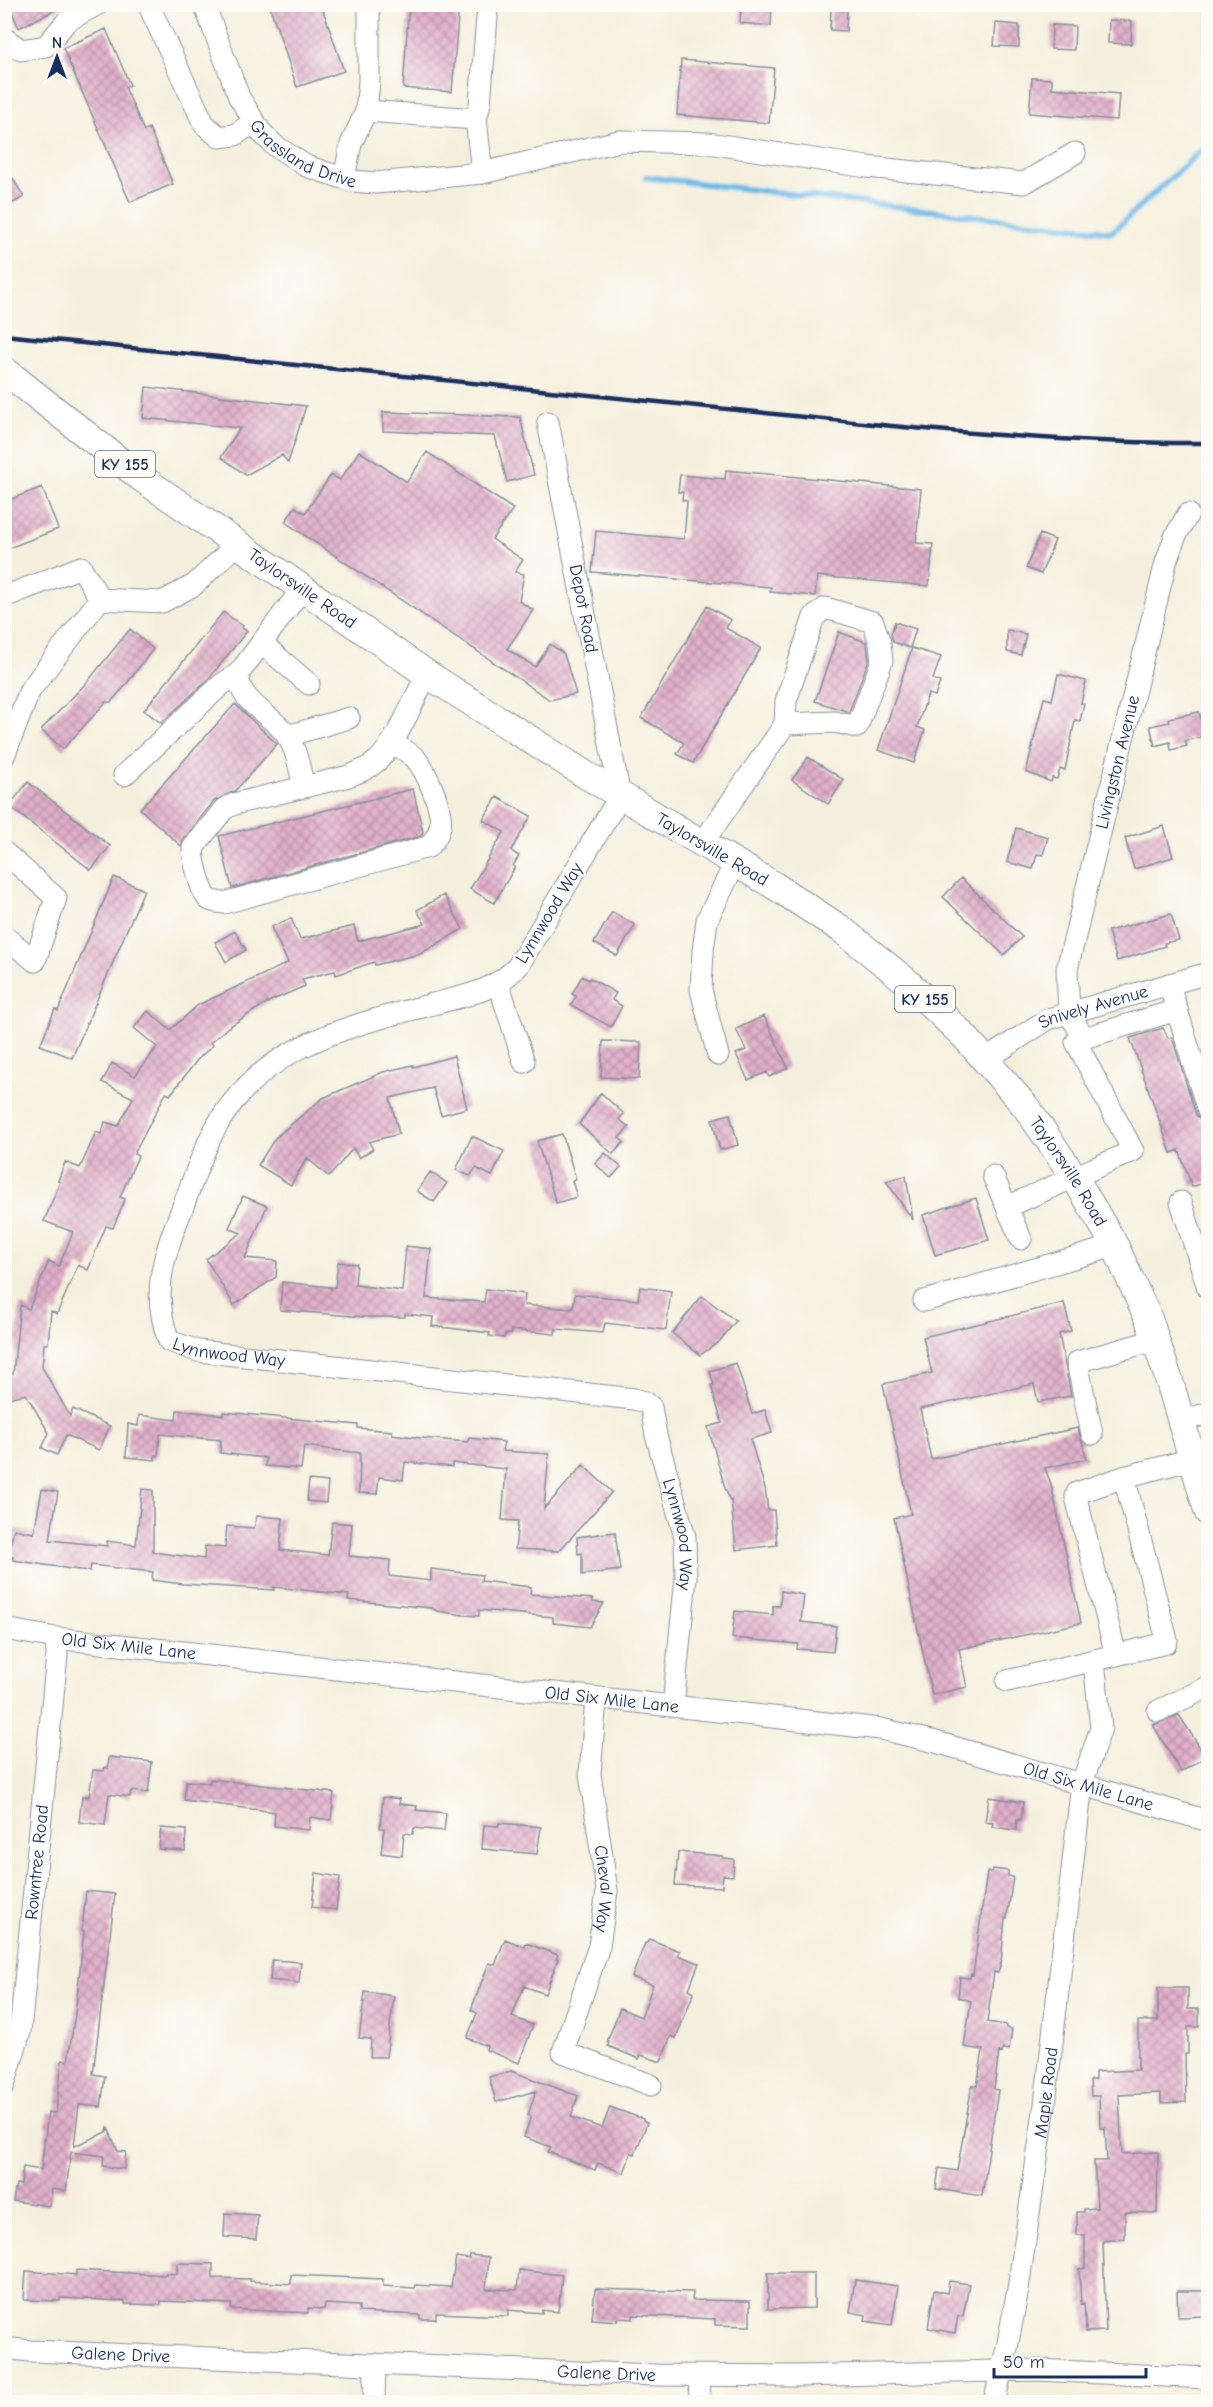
<svg xmlns="http://www.w3.org/2000/svg" width="1213" height="2407" font-family="'Comic Neue',sans-serif">
<style>
.lines{fill:none;stroke-linecap:round;stroke-linejoin:round}
.stream{stroke:#6fbbe9;stroke-width:6}
.building{fill:url(#building-cross-hatch)}
.minor-casing{stroke:#88909e;stroke-width:23}
.major-casing{stroke:#88909e;stroke-width:29}
.minor{stroke:#fff;stroke-width:21}
.major{stroke:#fff;stroke-width:27}
.rail{stroke:#1b2f5e;stroke-width:4.5}
.labels{text-anchor:middle;stroke-width:5;stroke-linejoin:round;paint-order:stroke}
.shield{fill:#fdfcf7;stroke:#5f6c8c;stroke-width:1.5}
.shield-label{font-size:16px;font-weight:bold;fill:#1b2f5e}
.street-label{font-size:18px;fill:#1b2f5e;stroke:#fdfcf7}
</style>
<defs>
<pattern id="building-cross-hatch" width="8" height="8" patternUnits="userSpaceOnUse" patternTransform="scale(1.5)"><rect width="8" height="8" fill="#e2b0ca"/><path d="M0 0l8 8M0 8l8-8" fill="none" stroke="#b690a7"/></pattern>
</defs>
<rect width="100%" height="100%" fill="#fdfcf7"/>
<filter id="ink" filterUnits="userSpaceOnUse"><feTurbulence type="fractalNoise" baseFrequency=".0167" numOctaves="2"/><feDisplacementMap in="SourceGraphic" scale="12" xChannelSelector="R" yChannelSelector="G"/><feConvolveMatrix kernelMatrix="1 2 1 2 8 2 1 2 1" color-interpolation-filters="sRGB"/></filter>
<filter id="wash" filterUnits="userSpaceOnUse"><feTurbulence type="fractalNoise" baseFrequency=".008" numOctaves="4" result="noise"/><feDisplacementMap in="SourceGraphic" scale="24" xChannelSelector="R" yChannelSelector="G"/><feGaussianBlur stdDeviation="1.35" result="paint"/><feColorMatrix in="noise" values="0 0 0 0 0 0 0 0 0 0 0 0 0 0 0 0 0 1.4 0 .05"/><feComposite in="paint" operator="in"/></filter>
<g filter="url(#wash)">
<rect width="100%" height="100%" fill="#f5f0de"/>
<g class="lines">
<path class="stream" d="M646,177l466,55 96,-88"/>
</g>
<g id="blocks">
<path class="building" d="M8,4h59l-48,24z
M269,4h52l23,67 -47,16z
M409,4h50l-7,88 -49,-4z
M741,4h31l-1,22 -31,-3z
M831,9l16,1 -1,21 -16,-1z
M1109,20l23,1 -1,23 -23,-1z
M996,23l23,2v22l-25,-1z
M1052,25l23,1 -1,24 -23,-1z
M106,29l24,56 -5,2 19,44 5,-3 24,56 -43,18 -67,-154z
M681,60l93,8 -5,55 -92,-8z
M1032,78l20,1v9l67,6 -2,26 -88,-7z
M4,164l20,33 -20,11z
M146,387l160,19 -18,57 -6,-8 -36,20 -25,-18 19,-29 -97,-10z
M383,412l137,5 14,58 -27,7 -12,-46 -112,-5z
M359,451l48,31 20,-30 86,57 -21,30 31,21 -8,12 9,2 -5,27 14,9 -26,39 28,18 15,-23 14,10 12,40 -26,6 -265,-178 10,-15 10,6 26,-38 9,5z
M726,470l195,19 -5,54 17,1 -4,42 -112,-10 -2,20 -45,-4 1,-5 -179,-15 4,-41 88,8 3,-38 -5,-1 1,-8h-5l2,-17 45,4z
M42,487l16,42 -54,21v-48z
M1040,534l15,6 -14,34 -15,-6z
M707,606l24,14 -5,8 35,20 -68,115 -16,-9 7,-11 -43,-25z
M223,612l20,14 -1,2 5,3 -40,50 -46,42 -17,-13z
M895,622l21,7 -6,19 -17,-6 -2,-8z
M130,629l23,20 -28,37 -14,16h-5l-43,47 -22,-19 47,-49z
M1007,630l19,4 -5,21 -14,-3z
M839,632l27,10 1,4 2,13 -20,53 -34,-11z
M912,648l29,9 -8,22 7,3 -5,14 -7,-2 -11,33 8,3 -11,33 -36,-13z
M1058,674l28,7 -5,22 3,1 -4,17 -5,-1 -10,50 -5,-1 -3,10 -5,-1 -1,4 -25,-10 18,-74 8,2z
M235,704l42,40 -42,47 -21,10 -31,39 -2,6 -41,-37z
M1199,712l6,24 -20,5 2,5 -16,4 -1,-8 -15,4 -5,-20 20,-4 -1,-4z
M808,757l36,23 -16,24 -36,-24z
M28,782l82,64 -19,24 -82,-64z
M413,789l10,43 -2,4 -189,52 -13,-52z
M497,797l34,19 -20,35 8,5 -6,10 2,1 -21,36 -24,-14 34,-57 -21,-12z
M1164,826l9,31 -39,12 -9,-31z
M1016,828l32,9 -5,18 -6,-1 -4,15 -26,-7z
M114,877l30,13 -72,168 -32,-13 15,-36 3,2z
M961,878l61,59 -18,18 -61,-58z
M444,895l19,34 -43,25 -45,11 -1,-3 -38,13 -1,-4 -33,8 3,7 -37,16 -41,26 -17,15 3,2 -15,14 -28,36 -4,-2 -32,61 4,2 -18,41 5,2 -12,29 -7,-2 -18,44 -10,-5 -21,49 -6,-3 -3,33h-4l-2,23 28,49 3,-7 37,17 -11,24 -33,-15 -9,20 -15,-7 7,-15 -23,-39 -22,5v-23l9,-2 7,-69 9,4 20,-48 10,5 14,-34 -29,-11 16,-39 -2,-1 7,-19 15,6 16,-36 5,2 4,-12 13,4 15,-28 -31,-16 5,-9 5,-10 23,13 22,-29 -23,-19 14,-17 22,19 28,-25 90,-42 -17,-36 20,-9 9,21 54,-13 4,15 67,-17 -8,-14z
M612,912l23,13 -18,31 -23,-13z
M1171,914l8,26 -15,3 1,3 -48,15 -9,-30z
M235,931l11,19 -20,12 -11,-20z
M582,976l7,4 1,-2 26,15 -4,7 10,6 -11,21 -40,-22 5,-9 -4,-2z
M764,1016l24,52 -19,9 -2,-5 -19,8 -12,-26 10,-4 -10,-21z
M1163,1028l5,10 4,-1 24,78 7,7 6,17v42l-17,6 -13,-37 -8,3 -41,-115z
M603,1041l38,1 -2,37 -38,-2z
M454,1056l13,52 -26,7 -8,-27 -43,10 9,36 -30,8 4,7 -14,9 -6,-10 -24,29 -22,-19 -16,27 -33,-20 17,-27 48,-40 60,-26 30,-7v2z
M601,1093l23,21 -5,5 10,8 -10,11 5,4 -11,12 -34,-30z
M730,1114l8,31 -18,5 -8,-31z
M562,1134l14,45 -4,2 5,16 -21,6 -19,-62z
M472,1136l32,15 -12,25 -16,-8 -6,8 -14,-6z
M605,1153l16,14 -10,11 -16,-14z
M430,1172l17,11 -13,19 -17,-11z
M906,1176l7,44 -27,-39z
M243,1196l24,10 -22,52 32,3 -1,16 -42,28 -28,-46 35,-26 -12,-5z
M976,1198l13,42 -54,15 -12,-40z
M406,1246l25,3 -5,49 58,4 2,-13 39,5 -1,11 49,4 2,-15 63,6 2,-13 31,4 -5,39 -61,-7 -2,10 -47,-4 -1,5 -44,-4v4h-6l-1,4 -15,-2 1,-3 -58,-7 1,-9 -28,-3v3h-41l-84,-7 2,-28 48,5 1,2 1,-2h3l3,-25 19,2 -2,21 47,6z
M702,1296l34,25 -17,21 -19,13 -28,-22z
M1064,1303l7,28 -12,3 12,62 -33,6 -4,-18 -114,25 11,50 147,-31 9,31 -42,9 6,16 30,139 -122,26 8,38 -35,8 -38,-177 17,-4 -28,-130 49,-11 -9,-36z
M736,1363l16,51 13,-4 7,23 -21,6v3l14,46 3,22h6l3,35 -41,5 -5,-50 -1,1 -5,-13 -17,-61 14,-4 -11,-38h3l-4,-14z
M177,1410l47,5v-3l134,13v3l34,3v3l30,4 46,4 1,-4 35,4 -2,9 47,3 -5,55 39,-44 29,27 -53,59 -44,-2 3,-28 -16,-1 4,-51 -54,-6v4l-47,-5 -2,18 -24,-3 -2,17 -18,-1 1,-40 -56,-7 -3,23 -36,-3 1,-8 -46,-5 1,-13 -61,-6 -2,22 -3,-1v5l-29,-3 2,-33 10,2 1,-11 37,5z
M309,1480l19,2 -2,21 -19,-2z
M42,1489l16,3 -8,48 57,6v-5l29,4 6,-56 11,1v62l51,7 1,-13 20,2 2,-22 27,2 3,-12 26,2 -3,32 48,5 4,-33 20,2 -3,32 41,4 -1,16 42,5v-12l51,6 -1,6 50,6 -1,7 63,5v3l11,1 -14,24 -37,-4v-6l-74,-7v6l-16,-1 -26,-4 -6,-3 -83,-8 1,-5 -75,-8v3l-91,-6 -31,-4 1,-8 -62,-7 -1,6 -19,-2 -58,-9v-3l-6,-1 7,-27 20,4z
M615,1532l5,38 -38,5v-22l-4,1 -1,-17z
M781,1591l23,4 -3,27 35,4 -3,26 -36,-3 1,-5 -66,-6 3,-27 38,4v-9h7z
M1179,1715l27,42 -25,15 -28,-47z
M109,1757l43,5 -4,31 -17,-2 -1,6 -21,-3 -4,31 -26,-3 3,-26 7,1 4,-27 11,1 1,-4 3,1z
M210,1779l124,14 -3,27 -21,-3 -1,13 -35,-4 1,-14 -91,-12 2,-19 24,2z
M383,1797l17,2 -1,5 18,2 -1,4 30,3 -2,18 -30,-3 -1,6 -9,-1 -2,23 -21,-3 3,-25h-4z
M989,1797l34,5 -2,18h-4l-1,10 -24,-3 1,-4 -8,-1z
M499,1823l42,4 -4,27 -55,-5 2,-24 14,1z
M161,1828l25,2 -1,21 -26,-2z
M678,1852l45,4v2l11,1 -1,17 -10,-1 -1,12 -47,-2z
M993,1869l15,2v5l5,1 -6,41h-2l-4,45 -3,10 -4,-1 -7,50 19,3v3l6,1 -3,21 -6,-1 -1,4 -3,-1 -5,37 4,1 -16,106 -46,-7 3,-21 18,3 15,-86 5,1 6,-36 -19,-3 7,-46 -13,-4 2,-20 10,1 1,-4 2,1 14,-103h5z
M316,1873l24,4 -4,33 -24,-3z
M86,1891l29,3 -22,180 12,2 -4,31 -22,-2 -5,41 33,-14 1,-4 10,23 8,1 -2,17 -21,-3 1,-10 -33,-4 -5,39 -14,-2 -3,17 -36,-5 3,-17 5,1 2,-18 18,3 7,-58 8,1 6,-53 6,1 8,-54 8,-76h-2z
M505,1939l20,8 1,-4 32,12 -2,4h2l-13,35 -21,-8 -12,31 21,8 -14,38 -33,-13 1,-4 -20,-8 10,-25 -6,-3 18,-47 6,2z
M649,1939l31,12 -2,4 21,8 -10,26 5,3 -18,46 -5,-2 -10,26 -20,-7 -2,4 -31,-13 1,-4h-2l13,-34 21,9 12,-32 -21,-8 13,-34h2z
M272,1960l29,2 -2,21 -29,-3z
M1158,1988h30v21h11v18h-11v27h-3l1,48 -25,1v-10l-42,2 3,59 36,-2 -1,61 -32,-1v27l-22,2 3,90 -20,1 -2,-29 -3,1 -2,-35 6,-1v-33h-8v-23h7v-3l13,-1 -3,-47h13l-2,-33h-5l-1,-32h-8l-1,-16h5v-8l43,-2v-49h20z
M365,1992l29,4 -8,61h-16l1,-18 -12,-1z
M511,2071l67,25 -7,21 31,11 8,-21 33,12v2l4,2 -12,31 -4,-1 -7,20 -26,-10 -3,7 -47,-18 3,-5 -27,-10 7,-21 -3,-1 8,-24 -40,11 -7,-25z
M225,2213l33,2 -2,24 -32,-2z
M470,2255l19,2 -3,32 31,1 2,-20 43,5 -4,37 -16,-2v3l-34,-3v6l-72,-3v6h-16v-4l-61,-3v-6l-34,-2 -1,5 -16,-1v5l-77,-4 1,-5 -71,-3v4l-36,-1v-3l-65,-3v3l-36,-1 2,-29 50,4v-5l90,5v-2l11,1v-11l36,1v14l37,1v2l41,3v-9l92,4v7l31,2 1,-3 36,2 5,-30 13,2z
M768,2273h46v35l-46,1z
M855,2280l43,6 -6,39 -27,-4 1,-6 -16,-3z
M949,2281l20,3 -6,33 -5,-1 -3,17 -27,-5 6,-38 13,3z
M595,2289l98,3 -1,8 58,1v25l-35,-1v-6l-82,-4v4l-16,-1v3l-25,-2z
M1177,2291h32v25l-31,1z"/>
</g>
</g>
<g filter="url(#ink)">
<use href="#blocks" fill-opacity="0" stroke="#88909e" stroke-width="1.5"/>
<g class="lines">
<defs>
<g id="minor">
<path d="M148,4l56,120 15,13 16,-2 19,-13"/>
<path id="s1" d="M204,4l35,93 22,35 13,13 32,21 46,15 24,2 106,-10 137,-32 89,2 159,24 157,16 51,-30"/>
<path d="M4,38l17,12 25,-4 21,-25 31,-17"/>
<path d="M366,111l3,-30v-77"/>
<path d="M476,119l4,-15 7,-87"/>
<path d="M344,178l7,-34 15,-33 110,8 6,54"/>
<path id="s2" d="M548,422l72,374 -102,170c-23,25 -53,30 -85,38 -86,23 -171,40 -218,125 -12,22 -21,48 -30,72 -19,49 -36,88 -16,140l29,10 436,48 11,3 6,5 5,28 29,102 1,40 -13,129"/>
<path d="M302,589l-63,84c-3,28 32,41 46,60 12,15 14,36 19,53"/>
<path d="M4,597l77,-30 19,32 62,3 32,-17 42,-40"/>
<path d="M261,643l48,41"/>
<path d="M287,736l62,-18"/>
<path d="M391,743c8,4 18,9 24,15 11,12 29,53 25,69 -2,9 -6,14 -12,20l-204,56c-7,-1 -15,-1 -18,-7 -6,-9 -13,-37 -13,-48l31,-39 10,-5 115,-28c10,-4 21,-8 29,-16 18,-16 37,-63 49,-86"/>
<path d="M4,756l26,-66 70,-91"/>
<path d="M124,775l97,-90 18,-12"/>
<path d="M702,844l83,-120 1,-23 28,-84 12,-9 47,14 7,21 2,18 -25,66 -22,-5 -50,2"/>
<path d="M4,852l52,46 -21,63 -31,-25"/>
<path d="M498,982l26,80"/>
<path d="M1169,984l39,127"/>
<path d="M1084,1038l93,-28"/>
<path d="M718,1055l-17,-65 2,-39 4,-31 28,-57"/>
<path id="s3" d="M985,1060l63,-41 160,-46"/>
<path d="M993,1176l28,63"/>
<path d="M1181,1202l27,86"/>
<path id="s4" d="M1007,1207l126,-56 -57,-109 8,-4 -15,-25 -2,-44 99,-407 9,-25 13,-23"/>
<path d="M924,1301l191,-55"/>
<path d="M1182,1421l26,-8"/>
<path d="M1092,1434l-15,-72 78,-22"/>
<path id="s5" d="M4,1629l52,9 825,91 55,13 272,79"/>
<path d="M1116,1655l-40,-158 1,-4 47,-16"/>
<path d="M1007,1681l159,-38 1,-3 -43,-163 69,-18"/>
<path id="s6" d="M596,1698l-6,76 17,117 -8,55 -36,106 88,33"/>
<path d="M1158,1711l50,-24"/>
<path id="s7" d="M4,2085l16,-53 37,-377 -1,-17"/>
<path id="s8" d="M4,2348l26,3 626,24 142,1 239,-6 171,8"/>
<path d="M699,2376l1,26"/>
<path d="M374,2402l1,-38"/>
<path id="s9" d="M994,2402l13,-54 11,-59 27,-185 37,-321 19,-55 -7,-67"/>
</g>
<g id="major">
<path id="s10" d="M4,370l136,107 287,197 159,101 189,111 66,43 65,52 59,56 61,70 49,71 40,68 34,74 21,63 38,129"/>
</g>
</defs>
<use href="#minor" class="minor-casing"/>
<use href="#major" class="major-casing"/>
<use href="#minor" class="minor"/>
<use href="#major" class="major"/>
<path class="rail" d="M4,335l888,91c105,10 211,18 316,17"/>
</g>
</g>
<g class="labels">
<g class="shield">
<rect x="95" y="451" width="60" height="26" rx="4.5"/>
<rect x="895" y="986" width="60" height="26" rx="4.5"/>
</g>
<g class="shield-label">
<text x="125" y="470">KY 155</text>
<text x="925" y="1005">KY 155</text>
</g>
<g class="street-label">
<text dy="6" stroke="none"><textPath href="#s1" startOffset="189">Grassland Drive</textPath></text>
<text dy="6" stroke="none"><textPath href="#s10" startOffset="370">Taylorsville Road</textPath></text>
<text dy="6" stroke="none"><textPath href="#s2" startOffset="190">Depot Road</textPath></text>
<text dy="6" stroke="none"><textPath href="#s4" startOffset="556">Livingston Avenue</textPath></text>
<text dy="6" stroke="none"><textPath href="#s10" startOffset="856">Taylorsville Road</textPath></text>
<text transform="translate(549 913) rotate(-59)" y="6">Lynnwood Way</text>
<text dy="6" stroke="none"><textPath href="#s3" startOffset="122">Snively Avenue</textPath></text>
<text dy="6" stroke="none"><textPath href="#s10" startOffset="1342">Taylorsville Road</textPath></text>
<text dy="6" stroke="none"><textPath href="#s2" startOffset="1218">Lynnwood Way</textPath></text>
<text dy="6" stroke="none"><textPath href="#s2" startOffset="1776">Lynnwood Way</textPath></text>
<text dy="6" stroke="none"><textPath href="#s5" startOffset="126">Old Six Mile Lane</textPath></text>
<text dy="6" stroke="none"><textPath href="#s5" startOffset="612">Old Six Mile Lane</textPath></text>
<text dy="6" stroke="none"><textPath href="#s5" startOffset="1098">Old Six Mile Lane</textPath></text>
<text dy="6" stroke="none"><textPath href="#s7" startOffset="226">Rowntree Road</textPath></text>
<text dy="6" stroke="none"><textPath href="#s6" startOffset="192">Cheval Way</textPath></text>
<text dy="6" stroke="none"><textPath href="#s9" startOffset="314">Maple Road</textPath></text>
<text dy="6" stroke="none"><textPath href="#s8" startOffset="117">Galene Drive</textPath></text>
<text dy="6" stroke="none"><textPath href="#s8" startOffset="603">Galene Drive</textPath></text>
</g>
</g>
<rect width="1213" height="2407" fill="none" stroke="#fdfcf7" stroke-width="24"/>
<g transform="translate(57 57)" stroke="#fdfcf7" stroke-width="4.5" paint-order="stroke">
<path d="M0-4.5L10 22L0 15L-10 22Z" fill="#1b2f5e"/>
<text y="-9" font-size="16" font-weight="bold" text-anchor="middle" fill="#1b2f5e">N</text>
</g>
<path d="M994 2368v9h152v-9" fill="none" stroke="#1b2f5e" stroke-width="3"/>
<text x="1003" y="2368" font-size="18" fill="#1b2f5e" stroke="#fdfcf7" stroke-width="4.5" paint-order="stroke">50 m</text>
</svg>
